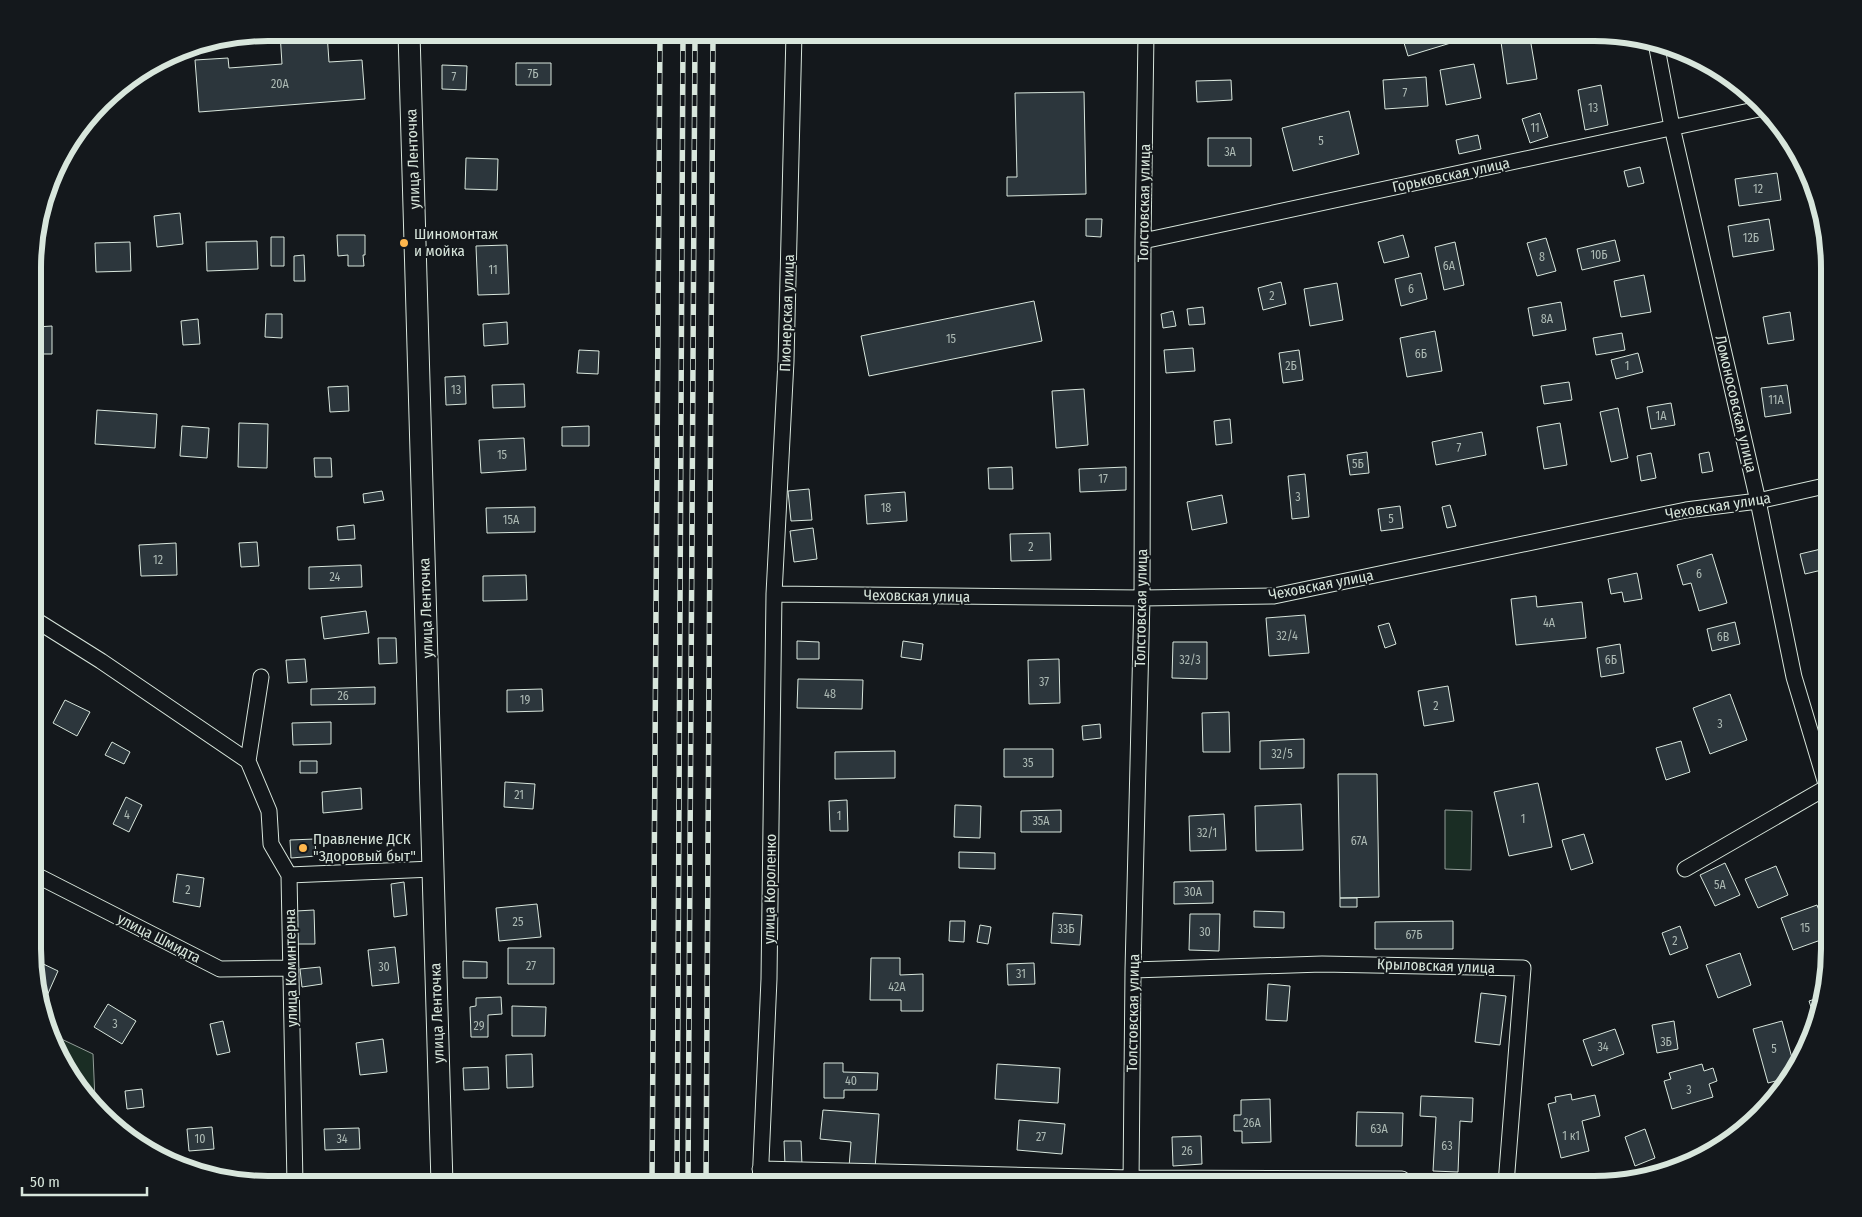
<svg xmlns="http://www.w3.org/2000/svg" width="1862" height="1217" font-family="'Fira Sans Condensed',sans-serif">
<style>
.green{fill:#1a2d24;stroke:#939e99}
.building{fill:#2c363c;stroke:#d8e6dc}
.lines{fill:none;stroke-linecap:round;stroke-linejoin:round}
.minor-casing{stroke:#d8e6dc;stroke-width:17}
.secondary-casing{stroke:#d8e6dc;stroke-width:23}
.minor{stroke:#14181c;stroke-width:15}
.secondary{stroke:#14181c;stroke-width:21}
.rail-casing{stroke:#d8e6dc;stroke-width:5.5}
.rail{stroke:#14181c;stroke-width:4;stroke-dasharray:11;stroke-linecap:butt}
.poi-dot{fill:#ffb74d;stroke:#14181c;stroke-width:2}
.labels{text-anchor:middle;stroke-width:4;stroke-linejoin:round;paint-order:stroke}
.number-label{font-size:12px;fill:#adbab4}
.street-label{font-size:15px;fill:#d8e6dc;stroke:#14181c}
.poi-label{font-size:15px;fill:#d8e6dc;stroke:#14181c;text-anchor:start}
.rim{fill:none;stroke:#d8e6dc;stroke-width:6}
</style>
<rect width="100%" height="100%" fill="#14181c"/>
<path class="green" d="M1445,810l27,1 -1,59 -26,-1z
M53,1035l40,19 2,46 -31,-33z"/>
<path class="building" d="M280,33h47l2,29 33,-2 3,39 -166,13 -4,-52 33,-2 1,10 53,-4z
M448,33h28v5h-28z
M1294,33h31v1l-29,8z
M1401,33h50l3,9 -46,14z
M1530,38l7,41 -30,5 -6,-42z
M516,63h35v22h-35z
M1474,64l7,34 -35,7 -6,-35z
M442,65l25,1 -1,24 -24,-1z
M1426,77l2,29 -43,3 -2,-29z
M1231,80l1,20 -35,2 -1,-21z
M1601,85l7,40 -23,5 -7,-40z
M1084,92l2,102 -79,2v-19h10l-2,-84z
M1349,111l10,43 -66,17 -11,-43z
M1540,113l8,24 -18,6 -8,-24z
M1478,135l3,14 -22,5 -3,-14z
M1208,138h43v28h-43z
M466,158l32,1 -1,31 -32,-1z
M1640,167l4,16 -16,4 -4,-16z
M1777,173l4,27 -42,6 -4,-27z
M180,213l3,31 -26,3 -3,-31z
M1086,219h16l-1,18 -15,-1z
M1769,219l5,31 -41,7 -5,-31z
M337,235h28v20h-2l1,11h-16v-11l-10,1z
M1403,235l6,22 -25,6 -6,-21z
M271,237h13v29h-13z
M1546,238l10,33 -19,5 -10,-33z
M1615,240l5,21 -38,9 -5,-21z
M257,241l1,28 -51,2 -1,-29z
M130,242l1,29 -35,1 -1,-29z
M1455,242l9,43 -20,5 -9,-43z
M507,245l2,49 -31,1 -2,-49z
M304,255l1,26h-11v-25z
M1421,273l6,26 -26,7 -6,-27z
M1644,275l7,37 -30,5 -7,-36z
M1281,282l5,22 -23,6 -5,-22z
M1337,283l6,37 -33,6 -6,-37z
M1034,301l8,40 -173,35 -8,-40z
M1561,302l5,28 -33,6 -5,-28z
M1203,307l2,17 -16,1 -2,-16z
M1173,311l3,15 -13,2 -2,-14z
M1790,312l4,28 -26,4 -5,-27z
M266,314h16v24l-17,-1z
M198,319l2,25 -17,1 -2,-24z
M507,322l1,22 -24,2 -1,-22z
M52,326v28h-15l-1,-27z
M1435,331l7,40 -35,6 -7,-39z
M1622,333l3,17 -29,5 -3,-17z
M1193,348l2,23 -29,2 -2,-23z
M579,350l20,1 -1,23 -21,-1z
M1299,350l4,30 -20,3 -4,-30z
M1638,353l5,19 -27,7 -5,-19z
M465,376l1,28 -20,1 -1,-28z
M1569,382l3,18 -28,4 -3,-18z
M524,384l1,23 -32,1 -1,-23z
M1787,385l4,28 -26,4 -4,-29z
M348,386l1,25 -19,1 -2,-25z
M1084,389l4,56 -32,3 -4,-57z
M1671,403l4,22 -24,4 -4,-22z
M1618,408l10,50 -17,4 -11,-50z
M97,410l60,4 -2,34 -60,-4z
M1230,419l2,24 -16,2 -2,-24z
M239,423l29,1 -1,44 -29,-1z
M1560,423l7,42 -23,4 -7,-42z
M182,426l27,2 -2,30 -27,-2z
M589,426v20h-27v-19z
M1482,432l4,23 -50,10 -4,-23z
M524,438l2,32 -45,3 -2,-33z
M1367,452l2,21 -19,2 -3,-20z
M1709,452l4,19 -11,2 -3,-19z
M1651,453l5,25 -15,3 -4,-25z
M314,458h17l1,19h-17z
M1012,467l1,22h-24l-1,-21z
M1126,467v23l-46,2 -1,-23z
M1305,474l4,43 -17,2 -4,-43z
M809,489l3,31 -21,1 -3,-30z
M382,491l2,9 -20,3 -1,-9z
M905,492l2,29 -40,3 -2,-29z
M1222,495l5,28 -35,7 -5,-28z
M1450,505l6,21 -9,2 -5,-21z
M1400,506l3,22 -22,3 -3,-22z
M535,507v25l-48,1 -1,-25z
M354,525l1,14 -17,1 -1,-13z
M813,528l4,31 -23,3 -4,-31z
M1050,533l1,27 -40,1 -1,-27z
M257,542l2,24 -18,1 -2,-24z
M176,543l1,32 -36,1 -2,-31z
M1829,547v22h-3l-5,-20z
M1821,549l5,20 -21,5 -5,-20z
M34,553h7l-2,18h-5z
M1712,554l15,49 -28,8 -8,-28 -8,2 -6,-20z
M361,565l1,22 -53,2v-22z
M1637,573l5,26 -18,3 -2,-10 -11,2 -3,-15z
M526,575l1,25 -44,1v-25z
M1536,596l1,11 45,-5 4,36 -70,7 -5,-46z
M366,611l3,22 -45,6 -3,-22z
M1305,615l4,38 -40,3 -3,-38z
M1735,622l5,22 -28,7 -5,-22z
M1389,623l7,21 -11,4 -7,-22z
M378,638h18l1,25 -18,1z
M797,641l22,1v17h-22z
M903,641l20,3 -2,16 -20,-3z
M1173,642h34v37l-35,-1z
M1620,644l4,29 -23,4 -4,-29z
M305,659l2,23 -19,1 -2,-23z
M1059,659l1,44 -31,1 -1,-44z
M798,679l65,1 -1,29 -65,-1z
M1448,686l6,35 -30,5 -6,-35z
M375,687v17l-64,1v-16z
M542,689l1,22 -36,1v-22z
M1730,694l17,46 -37,14 -17,-46z
M65,700l25,12 -13,24 -24,-13z
M1229,712l1,40h-27l-1,-39z
M331,722v22l-38,1 -1,-22z
M1100,724l1,14 -18,2 -1,-14z
M1304,739v29l-44,1v-28z
M1681,741l9,31 -24,8 -10,-32z
M112,742l18,10 -6,12 -19,-9z
M1004,749h49v28h-49z
M895,751v27l-60,1v-27z
M300,761h17v12h-17z
M1338,774h39l2,123 -39,1z
M505,782l30,2 -2,25 -29,-2z
M1538,783l14,64 -43,9 -15,-64z
M361,788l1,21 -39,4 -1,-21z
M126,797l16,8 -13,27 -16,-8z
M847,800l1,31h-18l-1,-30z
M1301,804l2,46 -47,1 -1,-45z
M955,805l26,1 -1,32 -26,-1z
M1061,810v22h-40v-21z
M1224,814l2,36 -36,1 -1,-35z
M1584,834l9,29 -22,7 -9,-30z
M315,839l1,17 -25,2 -1,-18z
M959,852l36,1v16l-36,-1z
M1725,863l15,32 -25,11 -15,-31z
M1776,866l12,29 -30,13 -13,-29z
M177,874l27,4 -4,29 -27,-5z
M1213,881v22l-39,1v-22z
M404,882l3,33 -13,2 -3,-33z
M1340,898h17v9h-17z
M537,904l4,33 -42,4 -3,-33z
M1817,905l12,32 -36,13 -12,-32z
M314,910l1,34h-18l-1,-33z
M1254,911l30,1v16l-30,-1z
M1053,913l29,2 -2,30 -29,-2z
M1190,914h30l-1,37 -30,-1z
M950,921h15l-1,21 -15,-1z
M1453,921v28h-78v-27z
M980,925l11,2 -3,17 -11,-2z
M1680,926l8,22 -18,7 -8,-22z
M395,947l4,36 -27,3 -4,-36z
M508,948h46v36h-46z
M1740,953l11,32 -33,13 -12,-33z
M871,958h29v17l23,-1v37h-22v-11h-31z
M35,960l23,11 -12,27 -6,-3 -6,-16z
M463,961l24,1v16h-24z
M1034,963l1,21 -27,1 -1,-21z
M320,967l2,17 -20,3 -2,-18z
M1268,984l22,2 -3,35 -21,-1z
M1825,987l-8,37v1l-8,-24 12,-4 -3,-8z
M1481,993l25,3 -6,49 -25,-3z
M501,997l1,17 -14,1v22h-17l-1,-30 6,-1v-8z
M108,1004l28,17 -14,23 -28,-17z
M512,1006l34,1 -1,29h-33z
M223,1021l7,31 -13,3 -7,-31z
M1674,1021l4,28 -21,4 -5,-28z
M1782,1021l13,48 -4,8 -23,6 -15,-54z
M1615,1029l9,25 -32,12 -9,-26z
M383,1039l4,33 -27,3 -4,-32z
M532,1054l1,33 -26,1 -1,-33z
M824,1063h19v9l35,1 -1,17h-33v8h-20z
M997,1064l63,4 -2,35 -63,-4z
M1702,1064l2,7 9,-3 4,13 -8,3 4,13 -41,12 -8,-28 7,-2 -2,-6z
M488,1067l1,22 -25,1 -1,-22z
M142,1089l2,18 -17,2 -2,-18z
M1571,1094l1,6 23,-5 5,21 -18,5 7,30 -28,7 -13,-54 8,-2 -1,-5z
M1421,1096l52,2 -1,24 -12,-1 -2,51 -25,-1 3,-54 -16,-1z
M1270,1099l1,43 -29,1v-12h-8v-16h7v-15z
M823,1110l56,4 -4,55 -26,-2 2,-25 -31,-3z
M1357,1112l46,1 -1,33h-46z
M1019,1120l46,4 -3,30 -45,-4z
M212,1127l2,22 -25,2 -2,-22z
M359,1128l1,21 -35,1 -1,-21z
M1645,1129l10,29 -20,8 -10,-29z
M1201,1136l1,28 -29,2 -1,-29z
M784,1141h17l1,24h-17z"/>
<g class="lines">
<defs>
<path id="minor" d="M1656,43l16,84 86,374 36,176 35,117
M1143,241l616,-132
M774,594l368,4 132,-2 412,-86 72,-9 71,-16
M34,619l67,42 147,100
M261,677l-13,84 21,50 2,33 18,31 6,309
M1685,869l144,-83
M34,874l186,95 71,-1
M289,875l144,-6
M1133,970l189,-6 201,4 -17,216
M760,1169l371,9 271,1
M760,1184l9,-205 5,-385 12,-233 8,-328
M1131,1184l2,-214 9,-372 1,-357 3,-208"/>
<path id="secondary" d="M409,33l33,1151"/>
</defs>
<use href="#minor" class="minor-casing"/>
<use href="#secondary" class="secondary-casing"/>
<use href="#minor" class="minor"/>
<use href="#secondary" class="secondary"/>
<defs>
<path id="rail" d="M652,1184l8,-1151
M677,1184l6,-1151
M688,1184l7,-1151
M706,1184l7,-1151"/>
</defs>
<use href="#rail" class="rail-casing"/>
<use href="#rail" class="rail"/>
</g>
<g class="poi-dot">
<circle cx="404" cy="243" r="5"/>
<circle cx="303" cy="848" r="5"/>
</g>
<g class="labels">
<g class="number-label">
<text x="533" y="78">7Б</text>
<text x="454" y="81">7</text>
<text x="280" y="88">20А</text>
<text x="1405" y="97">7</text>
<text x="1593" y="112">13</text>
<text x="1535" y="132">11</text>
<text x="1321" y="145">5</text>
<text x="1230" y="156">3А</text>
<text x="1758" y="193">12</text>
<text x="1751" y="242">12Б</text>
<text x="1599" y="259">10Б</text>
<text x="1542" y="261">8</text>
<text x="1449" y="270">6А</text>
<text x="493" y="274">11</text>
<text x="1411" y="293">6</text>
<text x="1272" y="300">2</text>
<text x="1547" y="323">8А</text>
<text x="951" y="343">15</text>
<text x="1421" y="358">6Б</text>
<text x="1291" y="370">2Б</text>
<text x="1627" y="370">1</text>
<text x="456" y="394">13</text>
<text x="1776" y="404">11А</text>
<text x="1661" y="420">1А</text>
<text x="1459" y="452">7</text>
<text x="502" y="459">15</text>
<text x="1358" y="468">5Б</text>
<text x="1103" y="483">17</text>
<text x="1298" y="501">3</text>
<text x="886" y="512">18</text>
<text x="1391" y="523">5</text>
<text x="511" y="524">15А</text>
<text x="1031" y="551">2</text>
<text x="158" y="564">12</text>
<text x="1699" y="578">6</text>
<text x="335" y="581">24</text>
<text x="1549" y="627">4А</text>
<text x="1287" y="640">32/4</text>
<text x="1723" y="641">6В</text>
<text x="1190" y="664">32/3</text>
<text x="1611" y="664">6Б</text>
<text x="1044" y="686">37</text>
<text x="830" y="698">48</text>
<text x="343" y="700">26</text>
<text x="525" y="704">19</text>
<text x="1436" y="710">2</text>
<text x="1720" y="728">3</text>
<text x="1282" y="758">32/5</text>
<text x="1028" y="767">35</text>
<text x="519" y="799">21</text>
<text x="127" y="819">4</text>
<text x="839" y="820">1</text>
<text x="1523" y="823">1</text>
<text x="1041" y="825">35А</text>
<text x="1207" y="837">32/1</text>
<text x="1359" y="845">67А</text>
<text x="1720" y="889">5А</text>
<text x="188" y="894">2</text>
<text x="1193" y="896">30А</text>
<text x="518" y="926">25</text>
<text x="1805" y="932">15</text>
<text x="1066" y="933">33Б</text>
<text x="1205" y="936">30</text>
<text x="1414" y="939">67Б</text>
<text x="1675" y="945">2</text>
<text x="531" y="970">27</text>
<text x="384" y="971">30</text>
<text x="1021" y="978">31</text>
<text x="897" y="991">42А</text>
<text x="115" y="1028">3</text>
<text x="479" y="1030">29</text>
<text x="1666" y="1046">3Б</text>
<text x="1603" y="1051">34</text>
<text x="1774" y="1053">5</text>
<text x="851" y="1085">40</text>
<text x="1689" y="1094">3</text>
<text x="1252" y="1127">26А</text>
<text x="1379" y="1133">63А</text>
<text x="1571" y="1140">1 к1</text>
<text x="1041" y="1141">27</text>
<text x="200" y="1143">10</text>
<text x="342" y="1143">34</text>
<text x="1447" y="1150">63</text>
<text x="1187" y="1155">26</text>
</g>
<g class="street-label">
<text transform="translate(413 159) rotate(-92)" y="5">улица Ленточка</text>
<text transform="translate(1451 175) rotate(-12)" y="5">Горьковская улица</text>
<text transform="translate(1144 203) rotate(-89)" y="5">Толстовская улица</text>
<text transform="translate(787 313) rotate(-88)" y="5">Пионерская улица</text>
<text transform="translate(1736 404) rotate(77)" y="5">Ломоносовская улица</text>
<text transform="translate(1718 506) rotate(-9)" y="5">Чеховская улица</text>
<text transform="translate(1321 585) rotate(-11)" y="5">Чеховская улица</text>
<text transform="translate(917 596) rotate(1)" y="5">Чеховская улица</text>
<text transform="translate(426 608) rotate(-92)" y="5">улица Ленточка</text>
<text transform="translate(1141 608) rotate(-89)" y="5">Толстовская улица</text>
<text transform="translate(770 889) rotate(-89)" y="5">улица Короленко</text>
<text transform="translate(159 938) rotate(27)" y="5">улица Шмидта</text>
<text transform="translate(1436 966) rotate(2)" y="5">Крыловская улица</text>
<text transform="translate(291 968) rotate(-91)" y="5">улица Коминтерна</text>
<text transform="translate(437 1013) rotate(-92)" y="5">улица Ленточка</text>
<text transform="translate(1133 1013) rotate(-89)" y="5">Толстовская улица</text>
</g>
<g class="poi-label">
<text x="414" y="239">Шиномонтаж<tspan x="414" dy="17">и мойка</tspan></text>
<text x="313" y="844">Правление ДСК<tspan x="313" dy="17">"Здоровый быт"</tspan></text>
</g>
</g>
<path d="M0 0H1862V1217H0ZM268 41H1594A227 227 0 0 1 1821 268V949A227 227 0 0 1 1594 1176H268A227 227 0 0 1 41 949V268A227 227 0 0 1 268 41Z" fill="#14181c" fill-rule="evenodd"/>
<path class="rim" d="M268 41H1594A227 227 0 0 1 1821 268V949A227 227 0 0 1 1594 1176H268A227 227 0 0 1 41 949V268A227 227 0 0 1 268 41Z"/>
<path d="M22 1187v8h125v-8" fill="none" stroke="#d8e6dc" stroke-width="2.5"/>
<text x="30" y="1187" font-size="15" fill="#d8e6dc" stroke="#14181c" stroke-width="4" paint-order="stroke">50 m</text>
</svg>
